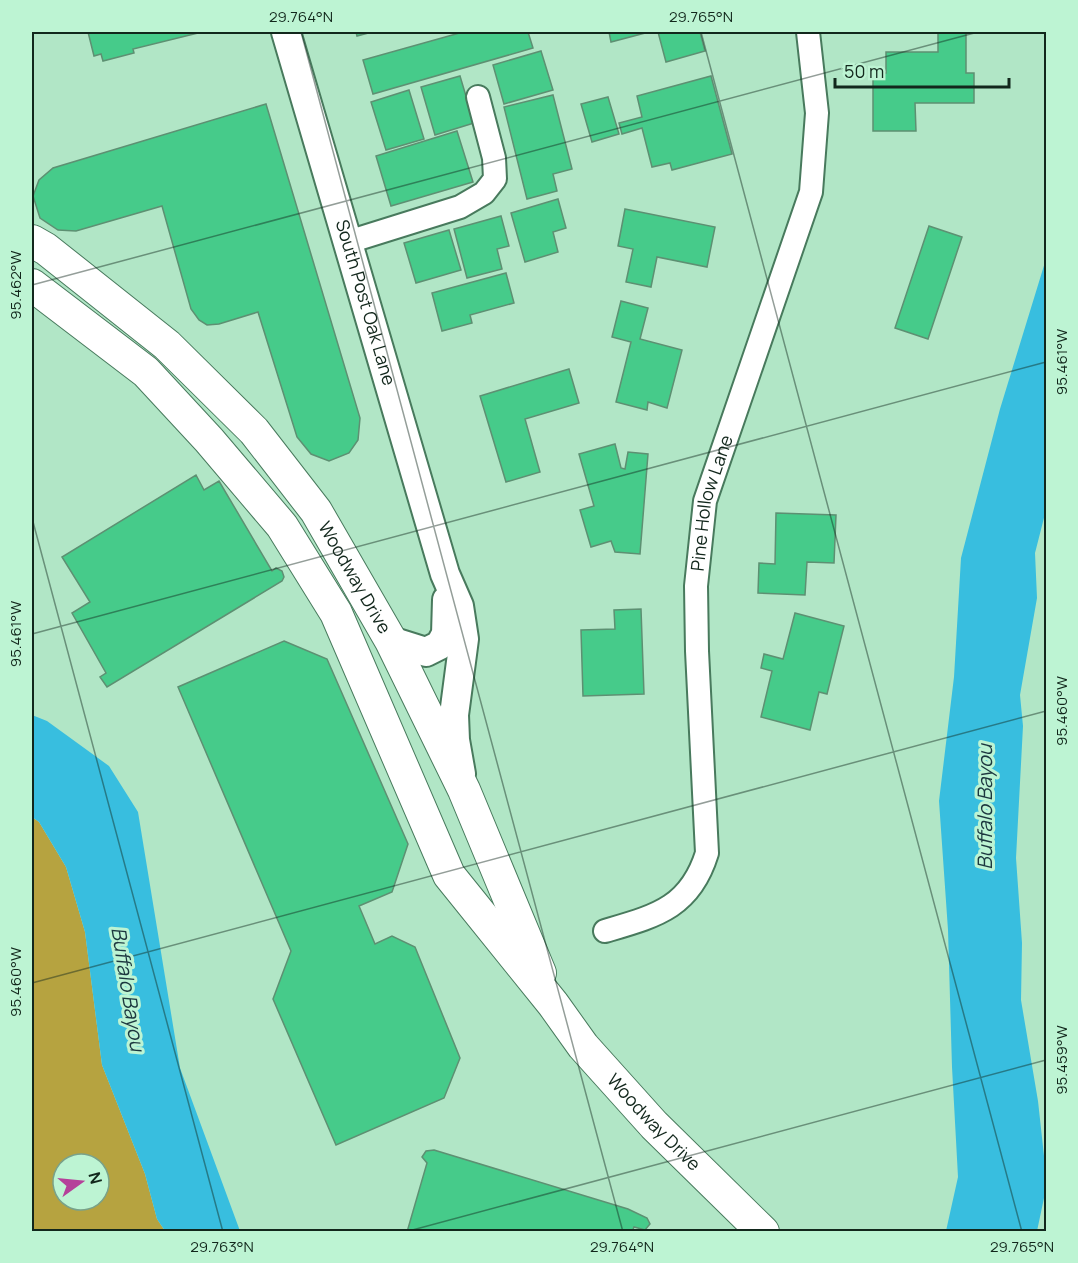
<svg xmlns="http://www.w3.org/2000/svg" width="1078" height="1263" font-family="Manrope,sans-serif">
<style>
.forest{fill:#b6a340;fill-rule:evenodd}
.water{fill:#38bedf}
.building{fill:#46cb8a;stroke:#5d9072;stroke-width:1.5}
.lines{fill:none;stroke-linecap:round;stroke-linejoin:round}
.minor-casing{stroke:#487a5d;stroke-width:26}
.tertiary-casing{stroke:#487a5d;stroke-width:32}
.secondary-casing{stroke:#487a5d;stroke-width:34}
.minor{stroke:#fff;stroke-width:22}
.tertiary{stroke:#fff;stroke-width:28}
.secondary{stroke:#fff;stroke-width:32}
.ticks{fill:none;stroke:#12271c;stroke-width:1.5;stroke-opacity:0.45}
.labels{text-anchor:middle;stroke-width:6;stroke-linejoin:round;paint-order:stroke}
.street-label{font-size:18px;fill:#12271c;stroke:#bdf4d3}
.water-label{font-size:20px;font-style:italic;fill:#1c373f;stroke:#bdf4d3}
.neatline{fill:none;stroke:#12271c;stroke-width:2}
.ticks-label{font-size:15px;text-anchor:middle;fill:#12271c}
</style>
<rect width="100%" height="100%" fill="#b1e6c6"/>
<path class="forest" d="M32,817l7,5 27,45 19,65 17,133 43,109 12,45 8,12h-133zM63,1164h36v36h-36z"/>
<path class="water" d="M1046,259v251l-11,43 2,45 -17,97 3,31 -7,132 6,85 -1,57 17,101 6,55v42l-7,33h-91l12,-54 -6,-110 -4,-137 -9,-129 15,-124 7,-119 39,-149z
M32,715l15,6 62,45 29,46 42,256 60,163h-75l-8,-12 -12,-45 -43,-109 -17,-133 -19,-65 -27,-45 -7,-5z"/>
<path class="building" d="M88,32h114l-69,17 1,4 -31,8 -2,-7 -7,2z
M356,32h16l-15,4z
M463,32h65l5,16 -160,46 -10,-34z
M609,32h40l-38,10z
M658,32h42l5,19 -39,11z
M938,32h28v41h8v30h-59l1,28h-43v-58h13v-21h52z
M541,51l12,39 -49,14 -11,-39z
M460,76l14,47 -39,12 -14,-48z
M711,76l21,78 -60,16 -2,-7 -18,4 -10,-39 -20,6 -3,-11 23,-6 -5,-21z
M409,90l15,49 -38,11 -15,-48z
M553,95l19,74 -19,5 4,17 -30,8 -23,-92z
M608,97l11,37 -27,8 -11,-38z
M266,104l94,314 -2,22 -9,13 -20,8 -18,-7 -14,-17 -39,-125 -39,12 -12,1 -8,-5 -8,-11 -29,-103 -86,25 -18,-1 -18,-12 -7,-22 6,-16 14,-12z
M457,131l16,51 -82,24 -15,-50z
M558,199l8,29 -13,4 5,20 -33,10 -14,-49z
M625,209l90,18 -8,40 -50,-10 -6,30 -25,-5 7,-33 -15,-3z
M501,216l8,30 -12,3 5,20 -35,9 -13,-49z
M929,226l33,11 -34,102 -33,-11z
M449,230l12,40 -45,13 -12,-40z
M506,273l8,30 -44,12 2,8 -30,8 -10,-38z
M621,301l27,7 -8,31 42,11 -15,58 -19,-6 -1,8 -31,-8 15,-60 -19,-5z
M569,369l10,34 -54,16 15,53 -34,10 -26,-86z
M615,444l6,24 4,1 3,-17 20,2 -8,100 -25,-2 -4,-11 -20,6 -11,-37 14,-4 -15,-52z
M196,475l8,15 15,-9 53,90 4,-3 6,3 2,6 -2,4 -175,106 -7,-10 6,-4 -34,-60 18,-11 -28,-45z
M776,513l60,2 -2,48 -27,-1 -2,33 -47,-2 1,-30 16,1z
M641,609l3,85 -61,2 -2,-66 34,-1 -1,-19z
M795,613l49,13 -17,68 -8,-2 -9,38 -49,-13 11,-46 -11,-3 3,-14 19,5z
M284,641l43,18 81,185 -16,48 -33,14 16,38 17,-8 23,11 45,111 -16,40 -108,47 -63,-146 18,-48 -113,-264z
M434,1150l194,59 19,9 3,6 -5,6 -11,-3 -2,5h-225l20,-69 -5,-6 4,-6z"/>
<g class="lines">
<defs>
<g id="minor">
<path d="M348,242l112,-35 24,-14 11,-14 -1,-21 -16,-61"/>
<path id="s1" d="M605,931c51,-15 85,-23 102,-78l-10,-202 -1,-65 9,-85 106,-309 6,-79 -9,-81"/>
</g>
<g id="tertiary">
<path id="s2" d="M286,32l159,542 14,32 5,33 -10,76 1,25 6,34"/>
<path d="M391,641l35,11 14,-7 6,-11 1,-34"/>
</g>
<g id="secondary">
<path id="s3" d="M32,241l14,8 121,96 87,86 62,80 75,130 73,149 76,183"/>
<path id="s4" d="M32,285l114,87 63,68 73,86 54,87 113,262 104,129 30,42 71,79 109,107"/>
</g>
</defs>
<use href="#minor" class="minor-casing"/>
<use href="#tertiary" class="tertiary-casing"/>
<use href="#secondary" class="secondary-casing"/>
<use href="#minor" class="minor"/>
<use href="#tertiary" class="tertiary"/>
<use href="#secondary" class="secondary"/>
</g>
<path class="ticks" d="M301,32l322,1200M701,32l321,1200M32,285l946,-253M32,518l191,714M32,634l1014,-272M32,983l1014,-272M405,1232l641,-172"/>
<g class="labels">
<g class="street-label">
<text dy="6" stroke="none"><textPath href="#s2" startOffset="282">South Post Oak Lane</textPath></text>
<text dy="6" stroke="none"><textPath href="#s1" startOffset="488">Pine Hollow Lane</textPath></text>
<text dy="6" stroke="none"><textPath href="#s3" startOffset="471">Woodway Drive</textPath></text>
<text dy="6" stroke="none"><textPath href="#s4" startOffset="1058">Woodway Drive</textPath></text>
</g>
<g class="water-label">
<text transform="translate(985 807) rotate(-90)" y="7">Buffalo Bayou</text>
<text transform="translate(128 989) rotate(81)" y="7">Buffalo Bayou</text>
</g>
</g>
<rect width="1078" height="1263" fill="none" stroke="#bdf4d3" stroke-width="66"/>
<g transform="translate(81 1182) rotate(75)"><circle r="28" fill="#bdf4d3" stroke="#79a28a" stroke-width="1.5"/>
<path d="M0-4.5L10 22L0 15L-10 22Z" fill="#b5419a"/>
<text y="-9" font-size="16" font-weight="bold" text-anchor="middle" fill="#12271c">N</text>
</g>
<path d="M835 78v9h174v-9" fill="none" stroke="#12271c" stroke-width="3"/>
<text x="844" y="78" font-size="18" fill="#12271c" stroke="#bdf4d3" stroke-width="4.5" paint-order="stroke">50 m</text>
<rect x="33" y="33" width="1012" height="1197" class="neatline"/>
<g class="ticks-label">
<text x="301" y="22">29.764°N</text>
<text x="701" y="22">29.765°N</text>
<text transform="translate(16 285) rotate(-90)" y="5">95.462°W</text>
<text transform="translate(1062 362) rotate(-90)" y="5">95.461°W</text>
<text transform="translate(16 634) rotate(-90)" y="5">95.461°W</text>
<text transform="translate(1062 711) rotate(-90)" y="5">95.460°W</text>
<text transform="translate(16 982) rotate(-90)" y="5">95.460°W</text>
<text transform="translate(1062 1060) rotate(-90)" y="5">95.459°W</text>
<text x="222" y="1252">29.763°N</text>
<text x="622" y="1252">29.764°N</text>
<text x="1022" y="1252">29.765°N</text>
</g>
</svg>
